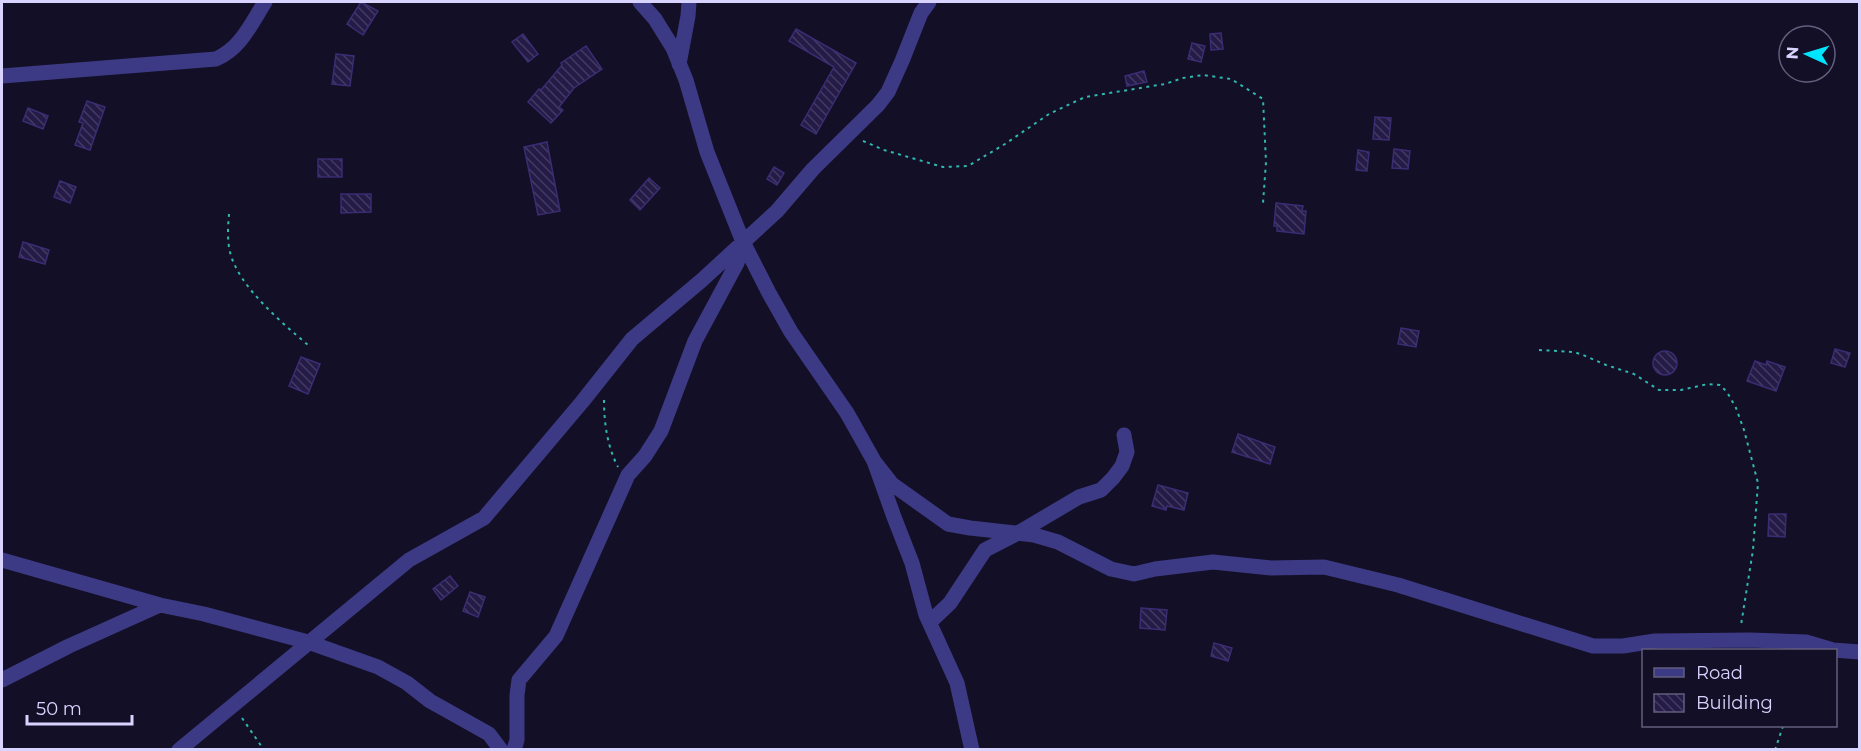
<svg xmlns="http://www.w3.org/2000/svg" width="1861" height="751" font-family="Montserrat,sans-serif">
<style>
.building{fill:url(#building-back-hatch);stroke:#3b2d73;stroke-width:1.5}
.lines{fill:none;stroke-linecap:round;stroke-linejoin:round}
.path{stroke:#2fb8b0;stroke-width:2;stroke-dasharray:3 4.5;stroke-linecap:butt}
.minor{stroke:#3d3a85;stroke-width:15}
</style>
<defs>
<pattern id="building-back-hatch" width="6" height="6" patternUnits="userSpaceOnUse" patternTransform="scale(1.5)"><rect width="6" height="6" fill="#241b47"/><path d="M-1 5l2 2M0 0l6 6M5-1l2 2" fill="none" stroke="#433b63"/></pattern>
</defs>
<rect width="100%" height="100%" fill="#130f26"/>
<path class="building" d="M361,2l17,9 -15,24 -16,-11z
M796,29l60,34 -40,71 -15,-9 33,-58 -45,-26z
M1221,33l2,16 -12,1 -1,-16z
M523,34l15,20 -10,8 -16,-20z
M1192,43l13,3 -4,16 -13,-3z
M586,46l16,23 -28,19 -15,19 4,3 -12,13 -23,-21 11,-13 2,1 21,-25 -1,-2z
M336,54l18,2 -4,30 -18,-2z
M1144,71l3,11 -20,4 -2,-10z
M87,101l18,6 -15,43 -15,-5 8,-22 -4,-1z
M28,108l20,8 -5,13 -20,-8z
M1375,117l16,1 -2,22 -16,-1z
M547,142l13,69 -22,4 -14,-68z
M1394,149l16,2 -2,18 -16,-1z
M1358,150l11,2 -2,19 -11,-1z
M318,159h24v18h-24z
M774,167l10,6 -7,12 -10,-6z
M649,178l11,10 -20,22 -10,-10z
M60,181l16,6 -6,16 -16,-6z
M341,194h30v18l-30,1z
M1276,203l27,3 -1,5h4l-2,23 -27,-3v-5h-3z
M23,242l26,8 -4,14 -26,-7z
M1401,328l18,3 -3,16 -18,-3z
M1835,349l15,4 -5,14 -14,-4z
M1653 363a12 12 0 1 1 24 0a12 12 0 1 1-24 0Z
M301,357l19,7 -12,30 -19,-8z
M1755,361l11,4 1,-4 18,6 -9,24 -29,-10z
M1238,434l37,13 -5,17 -38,-12z
M1158,485l30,8 -4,17 -17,-4 -1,4 -14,-4z
M1769,514h17l-1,23 -17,-1z
M450,576l8,10 -17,14 -8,-11z
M470,592l15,5 -7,20 -15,-6z
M1141,608l26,2 -2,20 -25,-2z
M1214,643l18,5 -4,13 -17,-5z"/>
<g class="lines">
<path class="path" d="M863,141l21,9 59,17 25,-1 37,-22 44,-30 36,-17 80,-13 18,-6 20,-3 28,4 32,20 3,63 -3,41
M229,214c-1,12 -2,26 1,38 8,34 52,71 78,93
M1539,350l35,2 9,3 23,10 28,9 25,16h22l27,-6 12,1 7,7 9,16 8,22 14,53 -5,67 -12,75
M604,400c0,22 3,46 14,67
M242,718l22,32
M1775,750l8,-24"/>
<path class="minor" d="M640,2l15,17 18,29 13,32 21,72 36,90 26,51 22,39 56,81 27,48 20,56 18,46 14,52 31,68 15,67
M679,64l9,-48 1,-14
M2,76l214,-17c25,-11 35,-35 49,-57
M874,461l18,23 56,40 22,4 64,7 24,7 53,27 23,5 21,-5 58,-7 58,6 53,-1 74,18 195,61h30l32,-5 94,-1 57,2 27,8 27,2
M2,560l158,45 44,9 104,28 70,25 29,16 23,18 59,33 12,16
M930,622l20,-19 35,-53 33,-17 61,-36 22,-7 12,-12 9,-12 5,-14 -3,-17
M2,680l67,-34 91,-41
M179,750l230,-190 75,-42 98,-116 50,-63 70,-59 75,-69 36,-42 65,-64 10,-13 14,-31 19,-48 8,-11
M514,750l3,-10v-45l2,-15 37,-44 72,-161 17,-19 16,-25 34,-90 42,-78 6,-21"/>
</g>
<rect width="1861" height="751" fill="none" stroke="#d9d4ff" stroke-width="6"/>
<rect x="1642" y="649" width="195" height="78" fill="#130f26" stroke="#625e7d" stroke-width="1.5"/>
<rect x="1654" y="668" width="30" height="9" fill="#3d3a85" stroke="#625e7d" stroke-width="1.5"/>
<text x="1696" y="679" font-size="18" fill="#d9d4ff">Road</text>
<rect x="1654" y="694" width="30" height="18" fill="url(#building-back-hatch)" stroke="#625e7d" stroke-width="1.5"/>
<text x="1696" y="709" font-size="18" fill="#d9d4ff">Building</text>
<g transform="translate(1807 54) rotate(274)"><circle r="28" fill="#130f26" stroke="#625e7d" stroke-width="1.5"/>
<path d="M0-4.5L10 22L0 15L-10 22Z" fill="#00e5ff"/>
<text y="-9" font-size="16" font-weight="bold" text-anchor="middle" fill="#d9d4ff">N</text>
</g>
<path d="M27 715v9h105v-9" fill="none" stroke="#d9d4ff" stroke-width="3"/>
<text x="36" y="715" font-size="18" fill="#d9d4ff" stroke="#130f26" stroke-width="4.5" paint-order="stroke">50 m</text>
</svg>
